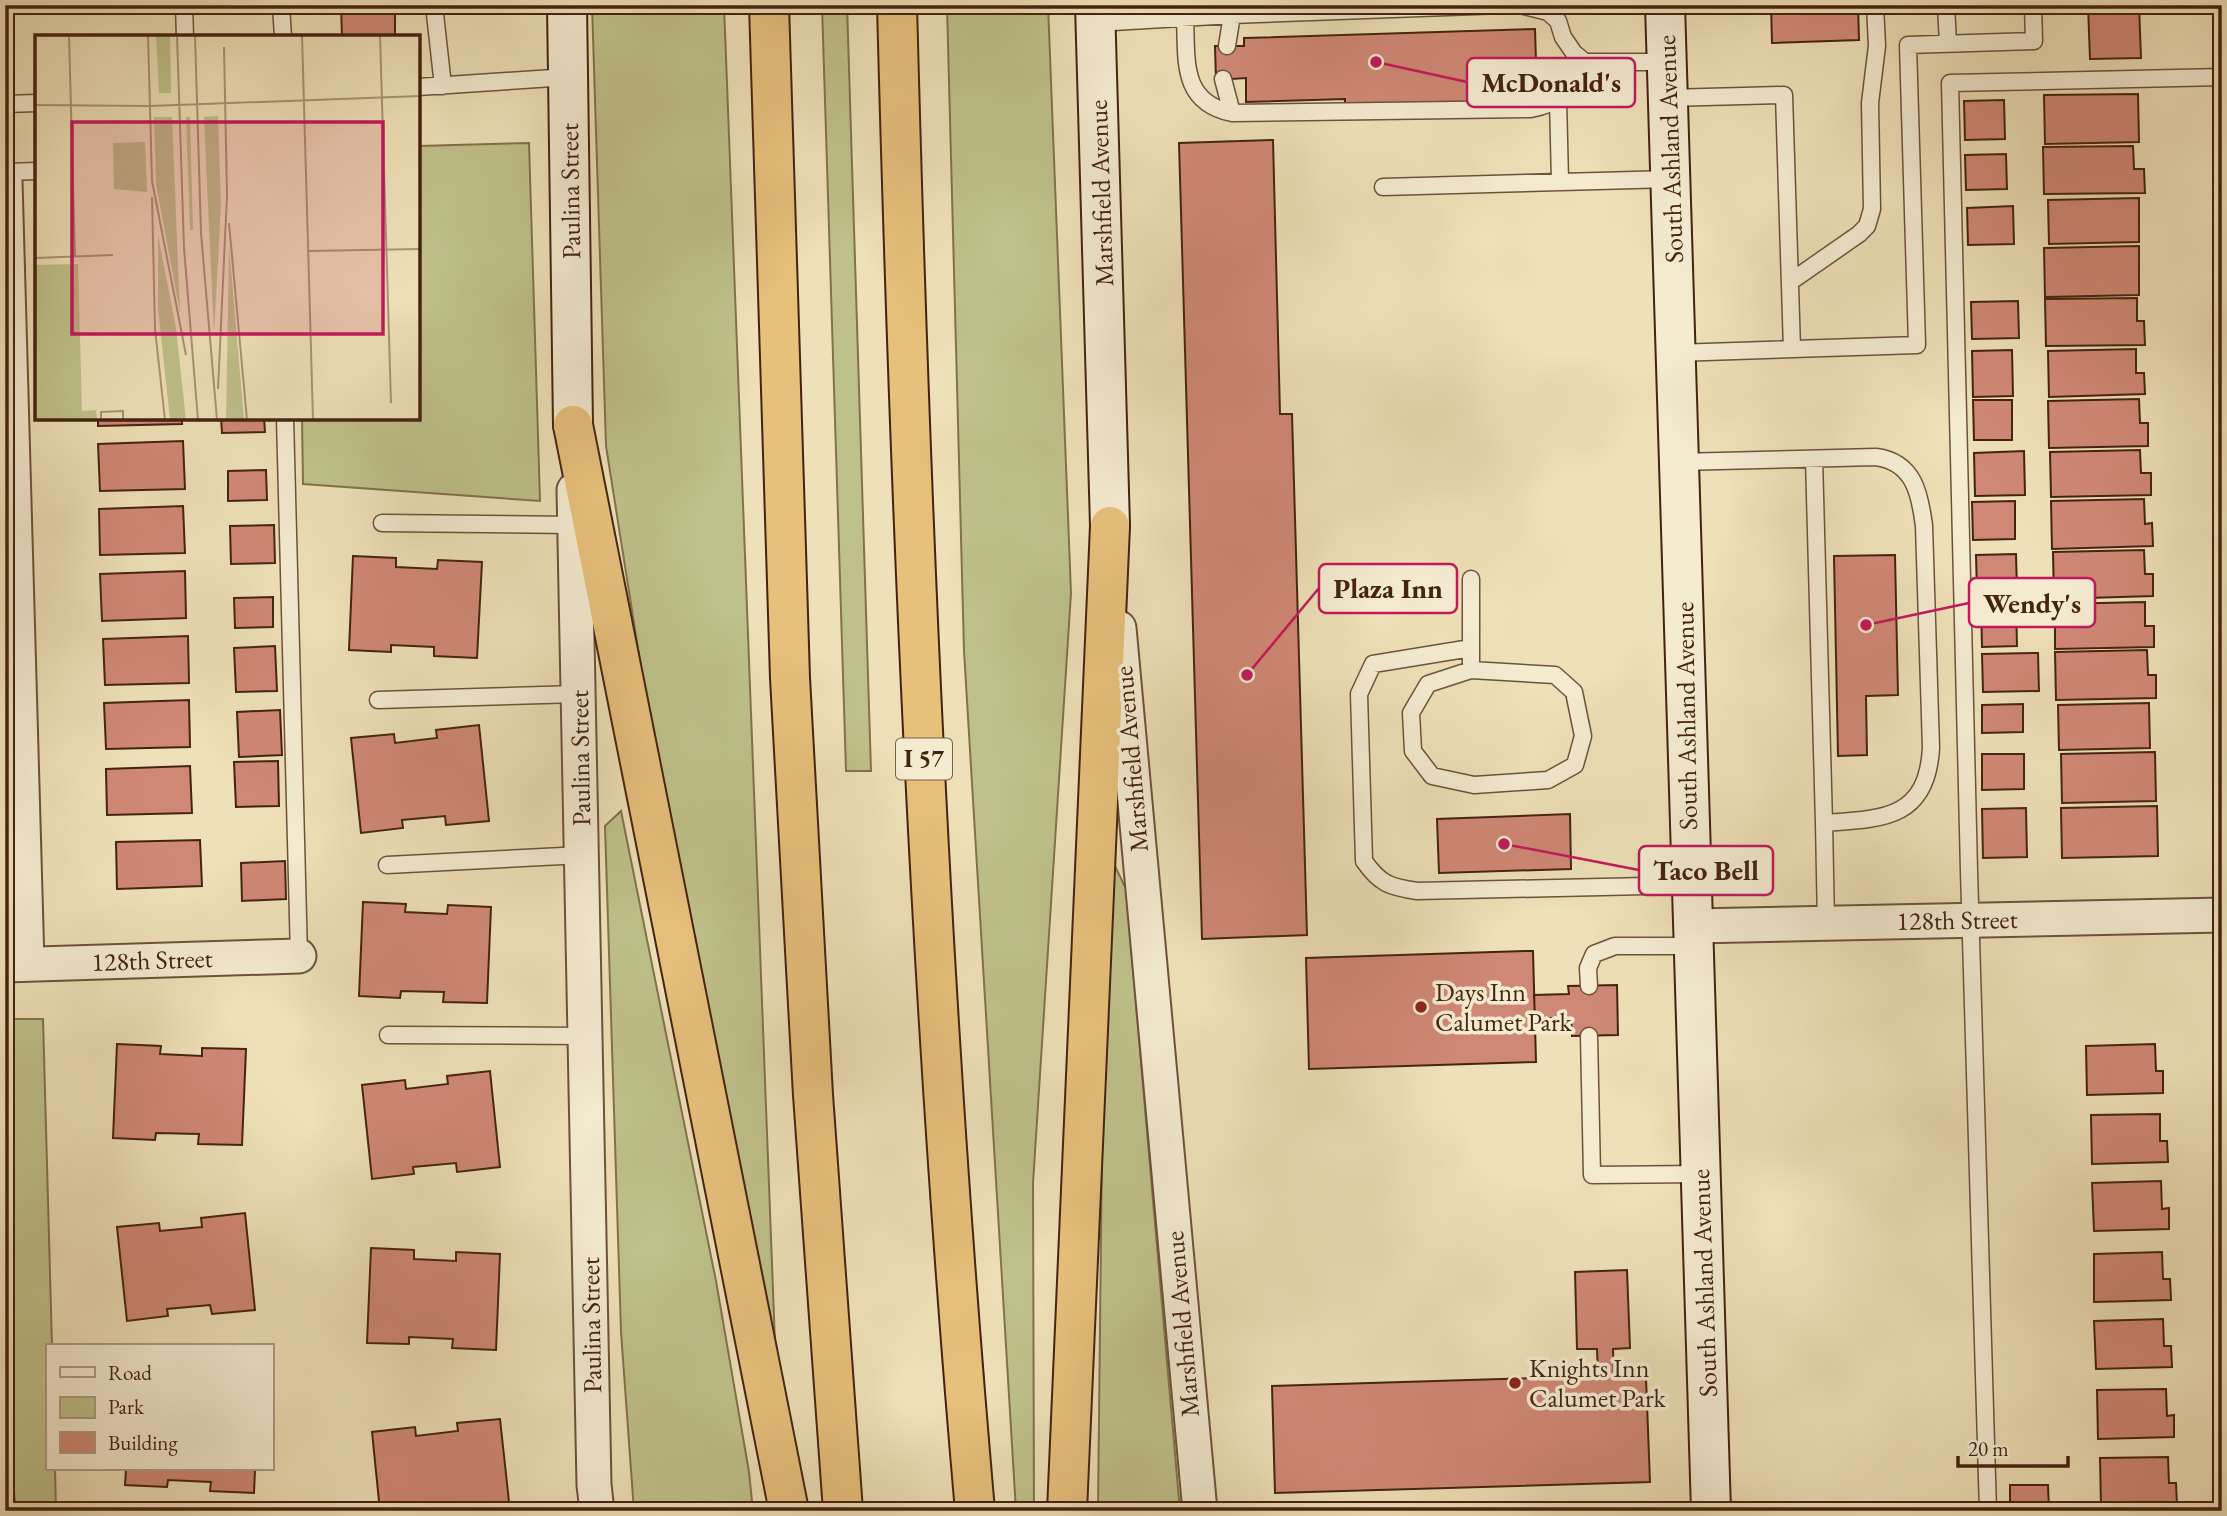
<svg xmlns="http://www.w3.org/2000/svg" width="2227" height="1516" font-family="'EB Garamond',serif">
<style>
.green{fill:#bfc18a;stroke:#82724e;stroke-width:2}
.building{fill:#d08876;stroke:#452311;stroke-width:2}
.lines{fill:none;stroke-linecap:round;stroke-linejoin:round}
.service-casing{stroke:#6f523b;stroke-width:19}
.minor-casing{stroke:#6f523b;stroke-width:37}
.secondary-casing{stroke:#452311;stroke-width:42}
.motorway-casing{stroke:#452311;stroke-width:42}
.service{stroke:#f4ebd1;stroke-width:16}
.minor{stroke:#f4ebd1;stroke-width:33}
.secondary{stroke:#f4ebd1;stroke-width:38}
.motorway{stroke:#e7c07c;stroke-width:38}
.poi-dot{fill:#8f2418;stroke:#f4ebd1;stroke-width:2.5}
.labels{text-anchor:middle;stroke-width:7;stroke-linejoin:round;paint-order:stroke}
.shield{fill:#f4ebd1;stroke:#7a5f4b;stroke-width:2}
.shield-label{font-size:24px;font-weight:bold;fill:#452311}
.street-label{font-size:26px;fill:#452311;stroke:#f4ebd1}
.poi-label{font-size:26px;fill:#452311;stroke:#f4ebd1;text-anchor:start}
.inset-road{fill:none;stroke:#aa9475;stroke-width:2}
.view{fill:#c2185b;fill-opacity:0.15;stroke:#c2185b;stroke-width:3.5}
.inset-edge{fill:none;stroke:#452311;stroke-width:3.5}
.leader{fill:none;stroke:#c2185b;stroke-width:2.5}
.callout-dot{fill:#c2185b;stroke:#f4ebd1;stroke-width:2.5}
.callout{fill:#f4ebd1;stroke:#c2185b;stroke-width:2.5}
.callout-label{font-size:28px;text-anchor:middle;font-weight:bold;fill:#452311}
</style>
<rect width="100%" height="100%" fill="#eee0b8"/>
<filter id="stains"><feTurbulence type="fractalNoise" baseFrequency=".00286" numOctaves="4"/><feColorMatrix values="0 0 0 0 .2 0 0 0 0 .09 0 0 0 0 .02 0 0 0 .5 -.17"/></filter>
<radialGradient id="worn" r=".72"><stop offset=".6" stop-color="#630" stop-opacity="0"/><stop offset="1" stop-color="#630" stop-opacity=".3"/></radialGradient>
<path class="green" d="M592,5h132l52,1364 -127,-651 -43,-272z
M822,5h25l24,766h-25z
M947,5h101l23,588 -38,590 1,328h-18l-52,-860z
M529,143l11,358 -237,-17 -1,-66h116v-272z
M621,811l95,470 33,191 4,39h-119l-13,-179 -16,-506z
M1114,864l12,25 54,622h-82l7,-640z
M5,1019h38l9,327h-5v123h8l1,42h-51z"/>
<path class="building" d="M341,5h54v32h-53z
M1771,5h87l1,35 -87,3z
M2088,5h51l2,53 -51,1z
M1535,29l2,66 -45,2v7l-147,4v-9l-99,3v-24l-30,2 -1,-34h29v-8z
M2138,94l1,48 -94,2 -1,-49z
M2004,100l1,39 -40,1 -1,-39z
M1273,140l7,274h12l15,521 -105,4 -23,-796z
M2133,146l1,23h10l1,24 -101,1 -1,-47z
M2006,154l1,35 -41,1 -1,-35z
M2139,198v44l-90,2 -1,-44z
M2013,206l1,38 -46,1 -1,-37z
M2139,246v49l-94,2 -1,-49z
M2137,298v23h7l1,24 -99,1 -1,-47z
M2018,301l1,37 -47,1 -1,-37z
M2136,349v24h8l1,21 -96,3 -1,-46z
M2012,350l1,46 -40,1 -1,-46z
M2139,399l1,24h8v23l-99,2 -1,-47z
M1973,400h39v40h-38z
M98,418h84v6l-84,2z
M221,418h43l1,14 -43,1z
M183,441l2,48 -85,2 -2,-47z
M2140,450l1,23h10v22l-100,2 -1,-45z
M2024,451l1,44 -50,1 -1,-43z
M266,470l1,30 -39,1v-30z
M2144,499l1,25 7,-1 1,23 -101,3 -1,-48z
M2015,501v38l-42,1 -1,-38z
M183,506l2,47 -85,2 -1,-46z
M274,525l1,38 -44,1 -1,-38z
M2144,550l1,24h8v22l-99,3 -1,-47z
M2016,554l1,36 -40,1 -1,-36z
M1895,555l3,140 -32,1 1,59 -29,1 -4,-200z
M353,556l43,2v9l41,2 1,-9 44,2 -5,96 -43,-2v-9l-43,-2v7l-42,-2z
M185,571l1,47 -84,3 -2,-47z
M273,597v30l-38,1 -1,-30z
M2145,602v24h9v21l-99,2v-45z
M2016,604l1,42 -35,1 -1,-42z
M188,636l1,47 -84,2 -2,-46z
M275,646l2,45 -41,1 -2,-44z
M2147,650l1,25h8v23l-100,2 -1,-48z
M2038,653l1,38 -56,1 -1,-38z
M189,700l1,47 -84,2 -2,-46z
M2149,703l1,45 -91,2 -1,-45z
M2023,704v28l-41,1v-28z
M280,710l2,45 -43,2 -2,-45z
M479,725l10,96 -43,4 -1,-9 -43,4 1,8 -42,5 -10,-95 43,-4 1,9 42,-5 -1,-8z
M2155,752l1,49 -94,2 -1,-49z
M1982,754h42v35l-42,1z
M278,761l1,45 -43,1 -2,-45z
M190,766l2,47 -85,2 -1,-46z
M2157,806l1,50 -96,2 -1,-50z
M2026,808l1,49 -44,1 -1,-49z
M1570,814l1,55 -132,4 -2,-54z
M200,840l2,46 -85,3 -1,-47z
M285,861l1,38 -44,2 -1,-38z
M363,902l43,2 -1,8 42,2 1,-9 43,2 -4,96 -44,-1 1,-10 -43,-1 -1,7 -41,-2z
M1525,951h8l3,111 -227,7 -3,-111z
M1617,985l1,50 -46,1 -1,-18h-36l-1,-23 35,-1 -1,-8z
M117,1044l44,2 -1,8 42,2v-8l44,1 -4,96 -44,-1 1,-10 -43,-1 -1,7 -42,-2z
M2155,1044l1,27h7v22l-76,2 -1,-49z
M490,1071l10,96 -43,5 -1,-9 -43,4 1,7 -42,5 -10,-94 43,-5 1,9 42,-5 -1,-8z
M2160,1114v27h7l1,21 -76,2 -1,-49z
M2161,1181l1,28 7,-1v21l-75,2 -2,-48z
M245,1213l10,97 -43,4 -2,-9 -43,4 1,7 -41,5 -10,-94 42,-4 1,8 42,-4 -1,-9z
M371,1248l43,2v9l42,2v-9l44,2 -4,96 -44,-2 1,-9 -44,-2v7l-42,-1z
M2162,1252l1,27h7l1,21 -77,2v-48z
M1627,1270l3,78 -17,1 1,30 32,-1 4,104 -375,11 -3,-107 326,-10 -1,-27h-20l-2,-77z
M2163,1319l1,27h7l1,21 -76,2 -2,-48z
M2166,1389l1,27 7,-1v22l-76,2 -1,-49z
M500,1419l10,92h-130l-8,-79 43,-5 1,9 42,-5 -1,-8z
M2168,1457l1,26h7l1,22 -76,1 -1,-48z
M126,1469h129l-1,24 -44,-2 1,-9 -43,-2 -1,7 -42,-2z
M2010,1485h38l1,26h-39z"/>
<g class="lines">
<defs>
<path id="service" d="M184,5l1,32
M281,5l2,32
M434,5l9,81
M1520,5l28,7 10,9 5,16 11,16 11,9h82
M1946,5l2,39
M1185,17c2,43 -5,85 47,96l298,-4c32,-5 41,-20 55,-47
M1096,23l136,-8 270,-10
M1227,46l5,-31
M1223,79l9,34
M418,87l150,-10
M1668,98l116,-3 8,254
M1558,100l2,81
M5,104l32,-1
M5,172l32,-1
M1383,187l288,-8
M1790,282l69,-48 8,-8 5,-17 -2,-106 7,-57 -2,-41
M1676,353l241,-8 -9,-300 126,-4 -1,-36
M285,418l14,538
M1814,459l10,364
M1679,462l197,-5c38,5 44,37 48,69l7,222c-4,71 -48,71 -107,75l2,100
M382,523l193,2
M1471,648l-98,16 -14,30 5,167c16,23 26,26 53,30l273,-6
M1471,670l84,5 19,17 9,44 -8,29 -27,15 -74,5 -42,-9 -19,-25 -2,-38 17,-29 43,-14v-91
M378,700l200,-6
M387,865l195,-10
M1589,986l-1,-18 6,-14 21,-8h78
M388,1035l198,1
M1589,1036l3,139 109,-1
M5,1486l2,25
M1988,1511l-19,-640 -19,-788 272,-6"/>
<path id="minor" d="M5,181l22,783
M574,490l20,995 3,26
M1119,628l81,883
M1693,926l529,-11
M5,965l294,-9"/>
<path id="secondary" d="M567,5l6,420
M1095,5l15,521
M1665,5l46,1506"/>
<path id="motorway" d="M769,5l21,673 23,417 30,416
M897,5c13,503 34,1005 78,1506
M573,425l216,1086
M1067,1511l43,-985"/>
</defs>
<use href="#service" class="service-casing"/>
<use href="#minor" class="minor-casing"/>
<use href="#secondary" class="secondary-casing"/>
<use href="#motorway" class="motorway-casing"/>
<use href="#service" class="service"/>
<use href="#minor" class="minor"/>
<use href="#secondary" class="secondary"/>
<use href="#motorway" class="motorway"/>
</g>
<g class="poi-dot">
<circle cx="1421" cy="1007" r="7"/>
<circle cx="1515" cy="1383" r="7"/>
</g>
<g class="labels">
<rect class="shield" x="896" y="738.5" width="56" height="41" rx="5"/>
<g class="shield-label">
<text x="924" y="767">I 57</text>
</g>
<g class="street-label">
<text transform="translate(1670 149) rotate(-92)" y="9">South Ashland Avenue</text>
<text transform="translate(570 191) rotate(-91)" y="9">Paulina Street</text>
<text transform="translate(1101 193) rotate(-92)" y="9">Marshfield Avenue</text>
<text transform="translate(1686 716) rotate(-91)" y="9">South Ashland Avenue</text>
<text transform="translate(580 758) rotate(-91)" y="9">Paulina Street</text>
<text transform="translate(1131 759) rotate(-95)" y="9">Marshfield Avenue</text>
<text transform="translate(1957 920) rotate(-1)" y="9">128th Street</text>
<text transform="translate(152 960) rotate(-2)" y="9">128th Street</text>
<text transform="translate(1704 1283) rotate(-92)" y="9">South Ashland Avenue</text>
<text transform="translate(1182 1324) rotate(-95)" y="9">Marshfield Avenue</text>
<text transform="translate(591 1325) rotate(-91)" y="9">Paulina Street</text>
</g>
<g class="poi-label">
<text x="1435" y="1001">Days Inn<tspan x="1435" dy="30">Calumet Park</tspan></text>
<text x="1529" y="1377">Knights Inn<tspan x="1529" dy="30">Calumet Park</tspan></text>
</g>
</g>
<g transform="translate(35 35)">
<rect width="385" height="385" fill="#eee0b8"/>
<path d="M121,0h14l1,58h-12zM183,81l3,89 -7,129 -10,-217zM119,82h18l8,196 -24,-129zM151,82h4l3,113h-3zM110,107l2,50 -33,-3 -1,-46zM123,200l18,93 10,92h-16l-12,-112zM194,211l15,174h-18zM43,229l4,147 14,-1 1,10h-62v-155z" fill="#bfc18a"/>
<path class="inset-road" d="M34,0l6,222M113,0l4,146M142,0l7,213 14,172M160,0l6,198 16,187M267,0l11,385M345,0l11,368M189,12l3,148M0,70l115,1 270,-10M117,146l34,174M117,162l3,132 10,91M194,188l18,197M273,216l112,-2M0,223l78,-3M183,354l9,-194M66,385v-8l22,-1v9"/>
<path class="view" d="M37,87h311v212h-311z"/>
<rect width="385" height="385" class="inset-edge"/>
</g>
<path class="leader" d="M1376 62L1467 82M1247 675L1319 588M1866 625L1969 603M1504 844L1639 870"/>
<g class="callout-dot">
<circle cx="1376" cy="62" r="7"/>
<circle cx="1247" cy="675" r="7"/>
<circle cx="1866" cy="625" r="7"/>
<circle cx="1504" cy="844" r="7"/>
</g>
<g class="callout">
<rect x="1467" y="58" width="168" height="49" rx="7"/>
<rect x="1319" y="564" width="138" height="49" rx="7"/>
<rect x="1969" y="578" width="126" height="49" rx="7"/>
<rect x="1639" y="846" width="134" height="49" rx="7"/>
</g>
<g class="callout-label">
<text x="1551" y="92">McDonald's</text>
<text x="1388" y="598">Plaza Inn</text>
<text x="2032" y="613">Wendy's</text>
<text x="1706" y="880">Taco Bell</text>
</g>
<rect width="2227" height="1516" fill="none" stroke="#eee0b8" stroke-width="28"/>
<rect x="7" y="7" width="2213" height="1502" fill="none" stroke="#452311" stroke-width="3.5"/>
<rect x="14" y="14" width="2199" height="1488" fill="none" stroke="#452311" stroke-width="2"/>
<rect x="46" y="1344" width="228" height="126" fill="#f4ebd1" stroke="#ae9b84" stroke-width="2"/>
<rect x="60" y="1367" width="35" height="10" fill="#f4ebd1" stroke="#ae9b84" stroke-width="2"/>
<text x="108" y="1380" font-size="21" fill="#452311">Road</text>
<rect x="60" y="1397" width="35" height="21" fill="#bfc18a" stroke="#ae9b84" stroke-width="2"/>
<text x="108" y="1414" font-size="21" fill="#452311">Park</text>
<rect x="60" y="1432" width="35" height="21" fill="#d08876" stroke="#ae9b84" stroke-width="2"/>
<text x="108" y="1450" font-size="21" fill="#452311">Building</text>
<path d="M1958 1456v10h110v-10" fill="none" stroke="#452311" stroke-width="3.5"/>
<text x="1968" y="1456" font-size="21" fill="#452311" stroke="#f4ebd1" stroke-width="5" paint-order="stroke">20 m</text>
<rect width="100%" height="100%" filter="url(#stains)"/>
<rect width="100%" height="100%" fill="url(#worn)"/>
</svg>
